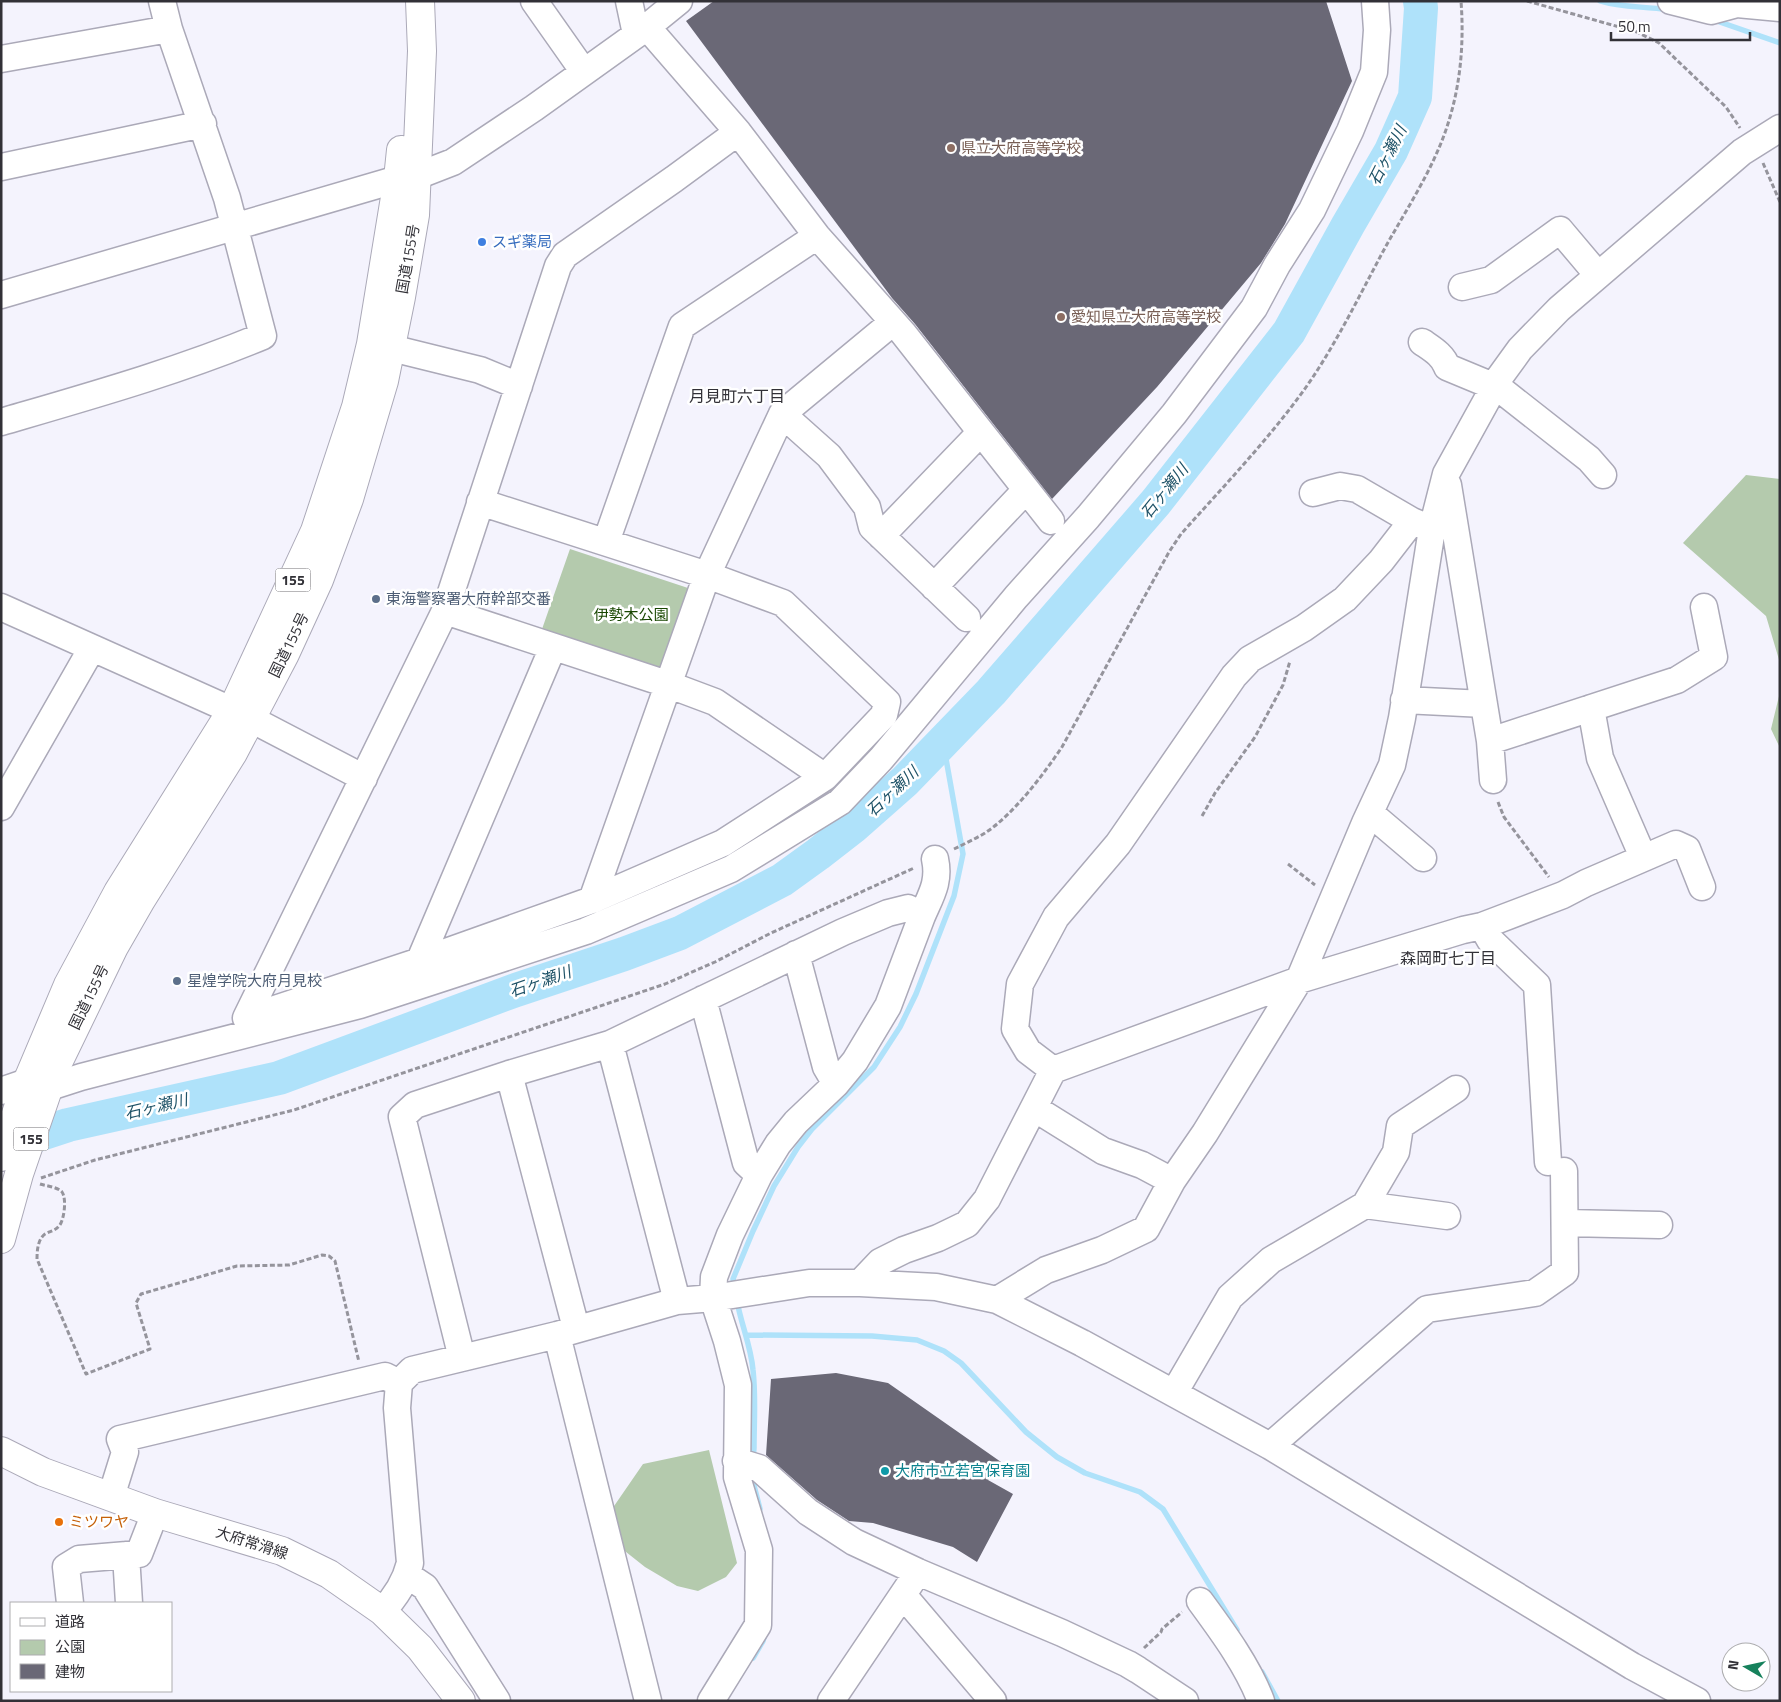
<svg xmlns="http://www.w3.org/2000/svg" width="1781" height="1702" font-family="'Titillium Web','Noto Sans JP',sans-serif">
<style>
.green{fill:#b4caad}
.lines{fill:none;stroke-linecap:round;stroke-linejoin:round}
.stream{stroke:#afe2fa;stroke-width:5.5}
.river{stroke:#afe2fa;stroke-width:34}
.building{fill:#6a6876}
.minor-casing{stroke:#aba9b8;stroke-width:29}
.major-casing{stroke:#aba9b8;stroke-width:30}
.highway-casing{stroke:#aba9b8;stroke-width:30}
.path{stroke:#95949c;stroke-width:3;stroke-dasharray:5 2.5;stroke-linecap:butt}
.minor{stroke:#fff;stroke-width:26}
.major{stroke:#fff;stroke-width:28}
.highway{stroke:#fff;stroke-width:28}
.education-dot{fill:#8d6e63;stroke:#fff;stroke-width:2}
.shop-dot{fill:#3f7fe0;stroke:#fff;stroke-width:2}
.service-dot{fill:#5c6f8a;stroke:#fff;stroke-width:2}
.culture-dot{fill:#0f9aa8;stroke:#fff;stroke-width:2}
.food-dot{fill:#e8710a;stroke:#fff;stroke-width:2}
.labels{text-anchor:middle;stroke-width:5;stroke-linejoin:round;paint-order:stroke}
.shield{fill:#fff;stroke:#706f73;stroke-width:1}
.shield-label{font-size:14px;font-weight:bold;fill:#323137}
.education-label{font-size:15px;fill:#785e54;stroke:#fff;text-anchor:start}
.shop-label{font-size:15px;fill:#366cbe;stroke:#fff;text-anchor:start}
.street-label{font-size:15px;fill:#323137;stroke:#fff}
.service-label{font-size:15px;fill:#4e5e75;stroke:#fff;text-anchor:start}
.park-label{font-size:15px;fill:#194702;stroke:#fff}
.culture-label{font-size:15px;fill:#0d838f;stroke:#fff;text-anchor:start}
.food-label{font-size:15px;fill:#c56008;stroke:#fff;text-anchor:start}
.water-label{font-size:16px;font-style:italic;fill:#1e5267;stroke:#fff}
.neighbourhood-label{font-size:16px;fill:#323137;stroke:#fff}
</style>
<rect width="100%" height="100%" fill="#f4f3fd"/>
<path class="green" d="M1746,475l34,4v184l-14,-47 -83,-73z
M570,549l118,39 -29,84 -118,-40z
M1780,692v56l-9,-19z
M709,1450l28,113 -11,14 -28,14 -21,-5 -32,-19 -24,-19 -9,-39 31,-45z"/>
<g class="lines">
<path class="stream" d="M1600,1c22,7 45,5 68,9
M1714,20l66,23
M735,1287l-2,-8 20,-48 21,-45 24,-39 14,-18 62,-62 26,-40 16,-33 38,-98 9,-42 -20,-112
M737,1301c4,23 14,45 16,69 3,26 1,52 1,78l-1,12
M747,1335l125,1 45,4 27,11 17,12 65,69 31,25 28,16 55,19 23,17 74,121
M751,1474l9,35
M753,1658l10,-17 2,-7
M1262,1672l16,29"/>
<path class="river" d="M4,1146l64,-21 211,-47 237,-88 108,-36 56,-21 102,-53 36,-26 36,-28 51,-45 86,-89 165,-190 133,-170 59,-107 43,-74 24,-54 6,-89 -1,-7"/>
</g>
<path class="building" d="M714,1h612l26,80 -67,143 -24,39 -104,124 -105,112 -137,-175 -23,-26 -206,-277z
M836,1373l52,10 113,79 -13,18 25,14 -36,68 -24,-15 -80,-24 -24,-2 -32,-21 -51,-45 5,-76z"/>
<g class="lines">
<defs>
<path id="minor" d="M534,1l50,71
M629,1l7,33
M1671,1l40,10 26,-7 43,4
M647,27l91,105 79,104 86,97 148,188
M1,59l168,-30
M1,167l202,-43
M1462,287l29,-7 69,-50 38,45
M1,295l397,-116 19,-3 36,-14 81,-54 113,-81 32,-26
M1422,342c10,7 21,13 25,25l53,22 89,70 14,16
M391,348l89,22 39,16
M782,414l47,42 38,51 5,20 95,91
M1,422c89,-26 178,-51 262,-86l-36,-138 -58,-169 -7,-28
M1448,485l42,256 3,39
M1313,493l27,-7 17,3 55,32 17,7
M881,536l100,-104
M606,542l76,-216 135,-90
M934,587l92,-97
M1,607l250,112 113,59
M445,611l222,73 48,18 110,75
M1404,700l80,4
M1591,708l9,50 43,99
M1490,741l187,-61 37,-23 -10,-50
M1,807l91,-159
M1370,813l53,45
M592,900l115,-325 75,-161 111,-92
M922,916c9,-21 18,-34 13,-57
M1482,926l8,14 47,45 11,177
M796,954l30,113 10,17
M420,960l133,-313
M703,999l43,164 13,12
M251,1017l178,-59 163,-58 131,-57 102,-66 59,-62 3,-13 -104,-99 -76,-28 -227,-73
M246,1018l199,-407 113,-345 7,-11 109,-76 64,-47
M610,1044l67,257
M1053,1070l-25,-19 -13,-22 5,-45 36,-67 62,-73 116,-168 16,-17 54,-31 41,-29 36,-38 31,-40
M509,1074l67,254
M50,1087l31,-10 279,-72 226,-74 145,-62 109,-67 41,-43 135,-162 72,-80 86,-103 80,-106 23,-43 35,-55 38,-79 24,-59 3,-42 -2,-29
M1,1091l26,-9
M1034,1108l69,43 39,14 30,16
M1365,1205l82,11
M1566,1223l93,2
M860,1283l20,-21 24,-12 34,-12 29,-14 20,-25 66,-129 246,-90 164,-50 19,-4 81,-31 23,-12 90,-39 11,5 15,38
M997,1300l49,-30 56,-20 44,-21 26,-48 33,-48 94,-153 66,-157 27,-58 10,-47 30,-189 14,-55 53,-96 21,-29 39,-40 183,-157 38,-24
M557,1335l91,366
M462,1358l-60,-241 13,-12 94,-31 101,-30 233,-112 45,-19 20,-5 14,8 -34,90 -33,55 -19,23 -40,38 -18,22 -19,31 -29,60 -16,42 -1,21 14,43 11,44 -1,92 22,73 -1,75 -47,76
M1174,1393l56,-96 41,-37 94,-55 31,-53 4,-26 56,-37
M1270,1446l157,-137 108,-16 30,-21 -1,-101
M736,1461l23,7 49,44 46,30 64,30 144,61 66,31 10,6 47,31
M111,1497l14,-45 -5,-13 265,-63 14,7
M126,1555l3,48
M407,1575l18,12 72,114
M903,1595l90,106
M1200,1601c22,30 48,65 61,100
M70,1603l-4,-36 13,-8 60,-5 16,-41
M382,1611c14,-14 23,-28 28,-48l-13,-155 2,-25 13,-13 145,-35 120,-34 36,-3 96,-15h51l76,4 61,13 85,43 188,103 362,220 65,35
M831,1701l87,-129"/>
<path id="major" d="M1,1451l42,21 112,41 127,38 47,23 53,37 38,37 41,53"/>
<path id="highway" d="M1,1157l26,-75 41,-97 50,-93 114,-182 83,-179 41,-124 15,-63 27,-165 3,-29
M1,1239l18,-65 36,-105 59,-122 27,-47 92,-147 52,-99 34,-74 30,-81 35,-118 17,-84 14,-82 7,-164 -2,-50"/>
</defs>
<use href="#minor" class="minor-casing"/>
<use href="#major" class="major-casing"/>
<use href="#highway" class="highway-casing"/>
<path class="path" d="M1527,1l110,31 22,11 67,64 14,21
M1763,163l17,39
M1498,802l6,15 45,60
M1202,816l13,-23 40,-56 28,-52 7,-24
M954,849c10,-5 21,-10 31,-16 29,-19 58,-58 77,-86l107,-195 12,-18c42,-47 86,-93 123,-144 32,-45 56,-96 82,-144 23,-41 51,-83 64,-129 11,-37 14,-77 11,-116
M1288,864l27,21
M41,1178l54,-18 199,-50 371,-126 50,-22 56,-29 143,-65
M40,1184c6,2 18,3 22,8 5,7 2,29 -3,34 -4,5 -9,5 -14,8 -7,5 -8,16 -8,25l49,115 64,-25 -14,-46 5,-9 96,-28 52,-1 33,-10 7,1 6,5 24,101
M1144,1648l17,-16 1,-3 20,-17"/>
<use href="#minor" class="minor"/>
<use href="#major" class="major"/>
<use href="#highway" class="highway"/>
</g>
<g class="education-dot">
<circle cx="951" cy="148" r="5"/>
<circle cx="1061" cy="317" r="5"/>
</g>
<circle class="shop-dot" cx="482" cy="242" r="5"/>
<g class="service-dot">
<circle cx="376" cy="599" r="5"/>
<circle cx="177" cy="981" r="5"/>
</g>
<circle class="culture-dot" cx="885" cy="1471" r="5"/>
<circle class="food-dot" cx="59" cy="1522" r="5"/>
<g class="labels">
<g class="shield">
<rect x="275.5" y="568.5" width="35" height="23" rx="4"/>
<rect x="13.5" y="1127.5" width="35" height="23" rx="4"/>
</g>
<g class="shield-label">
<text x="293" y="585">155</text>
<text x="31" y="1144">155</text>
</g>
<g class="education-label">
<text x="961" y="153">県立大府高等学校</text>
<text x="1071" y="322">愛知県立大府高等学校</text>
</g>
<g class="shop-label">
<text x="492" y="247">スギ薬局</text>
</g>
<g class="street-label">
<text transform="translate(408 259) rotate(-80)" y="5">国道155号</text>
<text transform="translate(289 645) rotate(-64)" y="5">国道155号</text>
<text transform="translate(89 997) rotate(-64)" y="5">国道155号</text>
<text transform="translate(252 1543) rotate(18)" y="5">大府常滑線</text>
</g>
<g class="service-label">
<text x="386" y="604">東海警察署大府幹部交番</text>
<text x="187" y="986">星煌学院大府月見校</text>
</g>
<g class="park-label">
<text x="631" y="620">伊勢木公園</text>
</g>
<g class="culture-label">
<text x="895" y="1476">大府市立若宮保育園</text>
</g>
<g class="food-label">
<text x="69" y="1527">ミツワヤ</text>
</g>
<g class="water-label">
<text transform="translate(1387 155) rotate(-63)" y="6">石ヶ瀬川</text>
<text transform="translate(1164 491) rotate(-51)" y="6">石ヶ瀬川</text>
<text transform="translate(892 791) rotate(-43)" y="6">石ヶ瀬川</text>
<text transform="translate(540 981) rotate(-19)" y="6">石ヶ瀬川</text>
<text transform="translate(156 1106) rotate(-13)" y="6">石ヶ瀬川</text>
</g>
<g class="neighbourhood-label">
<text x="737" y="402">月見町六丁目</text>
<text x="1448" y="964">森岡町七丁目</text>
</g>
</g>
<rect width="1781" height="1702" fill="none" stroke="#323137" stroke-width="5"/>
<rect x="10" y="1602" width="162" height="90" fill="#ffffff" stroke="#adadaf"/>
<rect x="20" y="1618" width="25" height="8" fill="#ffffff" stroke="#adadaf"/>
<text x="55" y="1627" font-size="15" fill="#323137">道路</text>
<rect x="20" y="1640" width="25" height="15" fill="#b4caad" stroke="#adadaf"/>
<text x="55" y="1652" font-size="15" fill="#323137">公園</text>
<rect x="20" y="1664" width="25" height="15" fill="#6a6876" stroke="#adadaf"/>
<text x="55" y="1677" font-size="15" fill="#323137">建物</text>
<g transform="translate(1746 1667) rotate(279)"><circle r="24" fill="#ffffff" stroke="#adadaf"/>
<path d="M0-4L9 19L0 12L-9 19Z" fill="#16815c"/>
<text y="-8" font-size="14" font-weight="bold" text-anchor="middle" fill="#323137">N</text>
</g>
<path d="M1611 32v8h139v-8" fill="none" stroke="#323137" stroke-width="2.5"/>
<text x="1618" y="32" font-size="15" fill="#323137" stroke="#ffffff" stroke-width="4" paint-order="stroke">50 m</text>
</svg>
